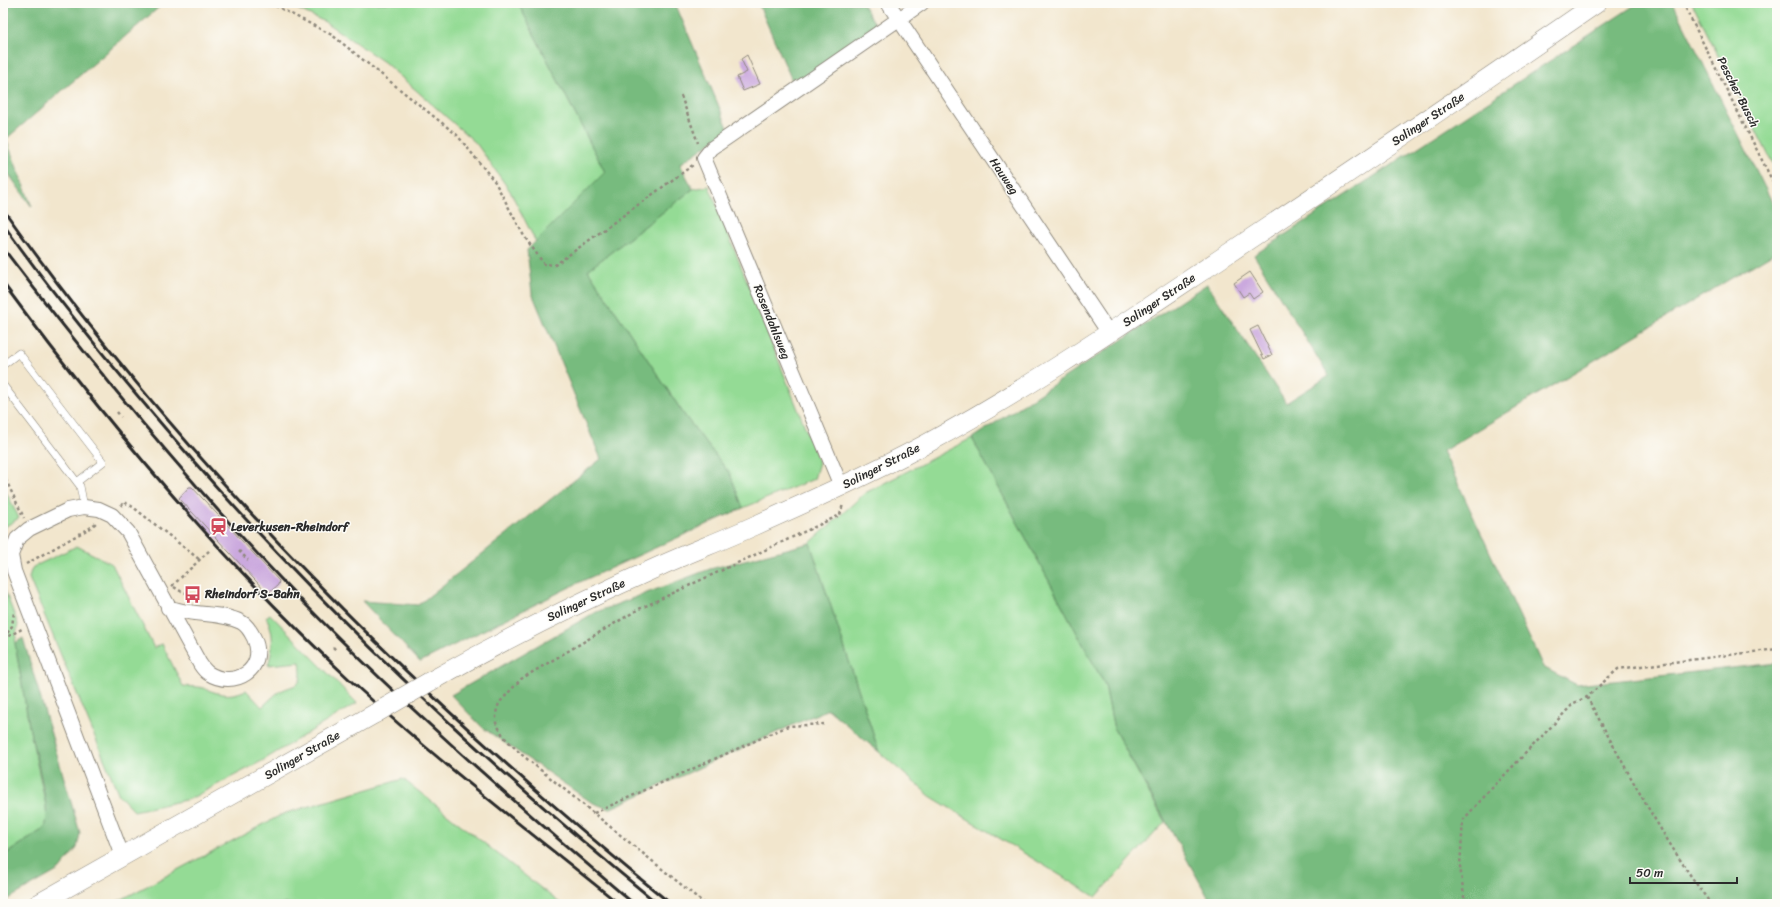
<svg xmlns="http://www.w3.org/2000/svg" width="1780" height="907" font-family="Sriracha,sans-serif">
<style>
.green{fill:#94db95;stroke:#608360}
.forest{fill:#77bb7e;stroke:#517354}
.building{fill:#cba9de}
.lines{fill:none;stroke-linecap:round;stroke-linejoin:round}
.service-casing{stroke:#8e887c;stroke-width:8}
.minor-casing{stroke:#8e887c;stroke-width:16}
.secondary-casing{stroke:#8e887c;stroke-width:20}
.path{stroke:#8e887c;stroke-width:2.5;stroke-dasharray:3 3;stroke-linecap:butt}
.service{stroke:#fff;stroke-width:7}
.minor{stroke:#fff;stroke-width:14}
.secondary{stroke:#fff;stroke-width:19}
.rail{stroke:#2b2b2b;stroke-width:3}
.secondary-bridge-casing{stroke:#8e887c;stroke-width:20;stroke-linecap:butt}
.secondary-bridge{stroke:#fff;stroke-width:19}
.labels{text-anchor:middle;stroke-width:3;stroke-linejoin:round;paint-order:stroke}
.street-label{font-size:12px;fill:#2b2b2b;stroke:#fdfcf7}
.poi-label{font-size:12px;font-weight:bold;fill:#2b2b2b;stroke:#fdfcf7;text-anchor:start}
</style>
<rect width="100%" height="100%" fill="#fdfcf7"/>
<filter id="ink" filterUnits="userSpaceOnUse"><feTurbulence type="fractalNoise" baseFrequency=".025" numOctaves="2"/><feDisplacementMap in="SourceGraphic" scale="8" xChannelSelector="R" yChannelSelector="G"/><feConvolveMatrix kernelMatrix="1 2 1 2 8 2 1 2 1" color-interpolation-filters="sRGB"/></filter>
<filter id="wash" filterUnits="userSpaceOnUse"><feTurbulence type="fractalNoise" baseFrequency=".012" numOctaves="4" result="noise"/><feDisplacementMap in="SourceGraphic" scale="16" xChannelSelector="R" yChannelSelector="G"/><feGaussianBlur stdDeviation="0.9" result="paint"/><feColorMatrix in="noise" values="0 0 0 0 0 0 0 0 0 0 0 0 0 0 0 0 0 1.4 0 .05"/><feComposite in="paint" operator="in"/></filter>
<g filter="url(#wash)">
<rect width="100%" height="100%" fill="#f2e6cd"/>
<path class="green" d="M285,3h233l87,169 -69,70 -26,-51 -34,-48 -92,-81 -59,-40z
M1692,3h85v169z
M709,186l110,276 -5,17 -71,29 -13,-34 -45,-58 -97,-146 105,-81z
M972,438l133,247 9,44 51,93 -69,75 -166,-101 -51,-44 -69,-209 55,-50z
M3,486l16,32 -16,10z
M77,546l35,18 42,84 8,-4 21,42c6,1 14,0 20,2 16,6 25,10 43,2l16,17c5,-4 9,-9 14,-13 19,-13 28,-2 24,-32l-32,3c5,-16 7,-32 -2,-48l4,-3 87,89 -95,58 -72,38 -56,12 -15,-16 -90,-217 2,-8 2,-3z
M3,586l15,38 -3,19 14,83 17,80 1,15 -2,7 -42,28z
M403,779l158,125h-448l170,-90z"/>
<path class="forest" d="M3,3h161l-158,136 26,68 -29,-41z
M518,3h157l54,127 -49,34 13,25 -105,81 97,146 45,58 13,34 -163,74 -160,80 -58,-61 56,4 183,-146 -69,-166 -5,-43 78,-78z
M758,3h104l15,24 -83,58z
M1638,3h35l104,209v39l-334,200 100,216 34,18 200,-22v241h-565l-98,-175 -9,-44 -133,-247 235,-154 79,119 43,-27 -75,-121z
M810,543l69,209 -51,-43 -219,100 -18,-7 -108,-74 -32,-33 143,-82 116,-44z
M23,638l57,195 -3,15 -18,22 -56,32v-46l42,-28c7,-19 -12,-80 -16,-103 -5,-27 -9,-55 -14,-82z"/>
<g id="blocks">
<path class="building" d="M747,55l13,29 -17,7 -6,-14 10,-5 -6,-13z
M1250,272l13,20 -10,7 -4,-6 -6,4 -9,-14z
M1258,326l14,29 -8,4 -14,-29z
M189,487h3l87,94 -1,4 -8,7 -3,1 -88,-95z"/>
</g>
</g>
<g filter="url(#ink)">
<use href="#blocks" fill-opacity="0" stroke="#8e887c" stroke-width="1"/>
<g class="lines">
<defs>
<path id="service" d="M3,365l16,-12 84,109 -26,20
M3,385l77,101 4,21"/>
<path id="minor" d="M888,3l221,330
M841,486l-137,-328 8,-10 210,-145
M122,855l-108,-284 -3,-16 6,-16 12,-10 39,-19 16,-3 15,2 13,6 16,17 72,132c2,3 5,7 8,9 26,17 60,-4 46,-35 -3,-6 -7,-13 -13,-16 -16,-8 -35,-7 -52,-10 -7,-1 -14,-3 -21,-4"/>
<path id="secondary" d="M429,682c75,-42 152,-81 231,-116 31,-14 63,-26 94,-40 58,-26 116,-52 172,-82 104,-56 201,-123 300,-189 124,-83 248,-167 371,-252
M38,904l338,-191"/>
</defs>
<use href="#service" class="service-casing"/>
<use href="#minor" class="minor-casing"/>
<use href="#secondary" class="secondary-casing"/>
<path class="path" d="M270,3l62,32 125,100 38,47 29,54 20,28 11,1 138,-100
M1683,3l94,187
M681,96l17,47
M117,412l4,5
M3,474l21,44
M121,506l3,-4 9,5 67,53
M239,551l9,9
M26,564l64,-36 6,-5
M172,586l39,-37
M174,587l8,5 10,2
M4,638l8,-12 2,-14
M3,639l19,-10
M333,647l4,4
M1587,697c38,70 76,143 124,207
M594,813l194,-87 36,-2
M705,904l-184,-150 -17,-17 -8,-14v-10l3,-10 22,-24 118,-70 201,-94 3,-11
M1465,904l-5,-38 3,-46 31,-34 80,-83 13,-6 31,-28 159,-20"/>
<use href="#service" class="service"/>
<use href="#minor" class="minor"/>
<use href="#secondary" class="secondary"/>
<path class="rail" d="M3,209c186,263 418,492 668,695
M3,224c45,63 94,124 144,183 153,182 326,346 511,497
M3,248c87,114 178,225 277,330 110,116 232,222 354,326
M3,283c104,141 219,278 348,398 85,79 178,150 268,223"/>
<defs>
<path id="secondary-bridge" d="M376,713l53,-31"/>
</defs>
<use href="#secondary-bridge" class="secondary-bridge-casing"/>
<use href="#secondary-bridge" class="secondary-bridge"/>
</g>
</g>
<defs>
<symbol id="station-bare" viewBox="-9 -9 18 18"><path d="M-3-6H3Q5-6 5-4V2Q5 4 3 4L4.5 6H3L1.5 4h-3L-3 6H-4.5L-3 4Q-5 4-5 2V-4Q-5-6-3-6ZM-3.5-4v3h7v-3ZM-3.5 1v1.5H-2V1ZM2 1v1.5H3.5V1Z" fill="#d1495b" stroke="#fdfcf7" stroke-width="2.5" paint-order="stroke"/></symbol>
<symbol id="bus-bare" viewBox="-9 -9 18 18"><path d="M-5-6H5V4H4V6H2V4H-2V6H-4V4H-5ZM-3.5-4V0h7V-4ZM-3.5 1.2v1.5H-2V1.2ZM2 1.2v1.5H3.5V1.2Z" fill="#d1495b" stroke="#fdfcf7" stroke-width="2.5" paint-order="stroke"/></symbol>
</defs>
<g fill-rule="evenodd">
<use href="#station-bare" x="206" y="514" width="25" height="25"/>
<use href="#bus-bare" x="180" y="582" width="25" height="25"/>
</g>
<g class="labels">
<g class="street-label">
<text transform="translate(1738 92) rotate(63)" y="4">Pescher Busch</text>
<text transform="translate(1428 119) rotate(-34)" y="4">Solinger Straße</text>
<text transform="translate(1004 176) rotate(56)" y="4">Hauweg</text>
<text transform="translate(1159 300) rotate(-34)" y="4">Solinger Straße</text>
<text transform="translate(772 322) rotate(68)" y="4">Rosendahlsweg</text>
<text transform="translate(881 466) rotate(-27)" y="4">Solinger Straße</text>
<text transform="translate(586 600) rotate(-25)" y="4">Solinger Straße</text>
<text transform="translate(302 755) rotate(-30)" y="4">Solinger Straße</text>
</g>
<g class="poi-label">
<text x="231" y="531">Leverkusen-Rheindorf</text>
<text x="205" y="598">Rheindorf S-Bahn</text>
</g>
</g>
<rect width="1780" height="907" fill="none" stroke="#fdfcf7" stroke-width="16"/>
<path d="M1630 877v6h107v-6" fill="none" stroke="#2b2b2b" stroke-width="2"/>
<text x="1636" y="877" font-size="12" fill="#2b2b2b" stroke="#fdfcf7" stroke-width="3" paint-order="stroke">50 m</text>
</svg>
